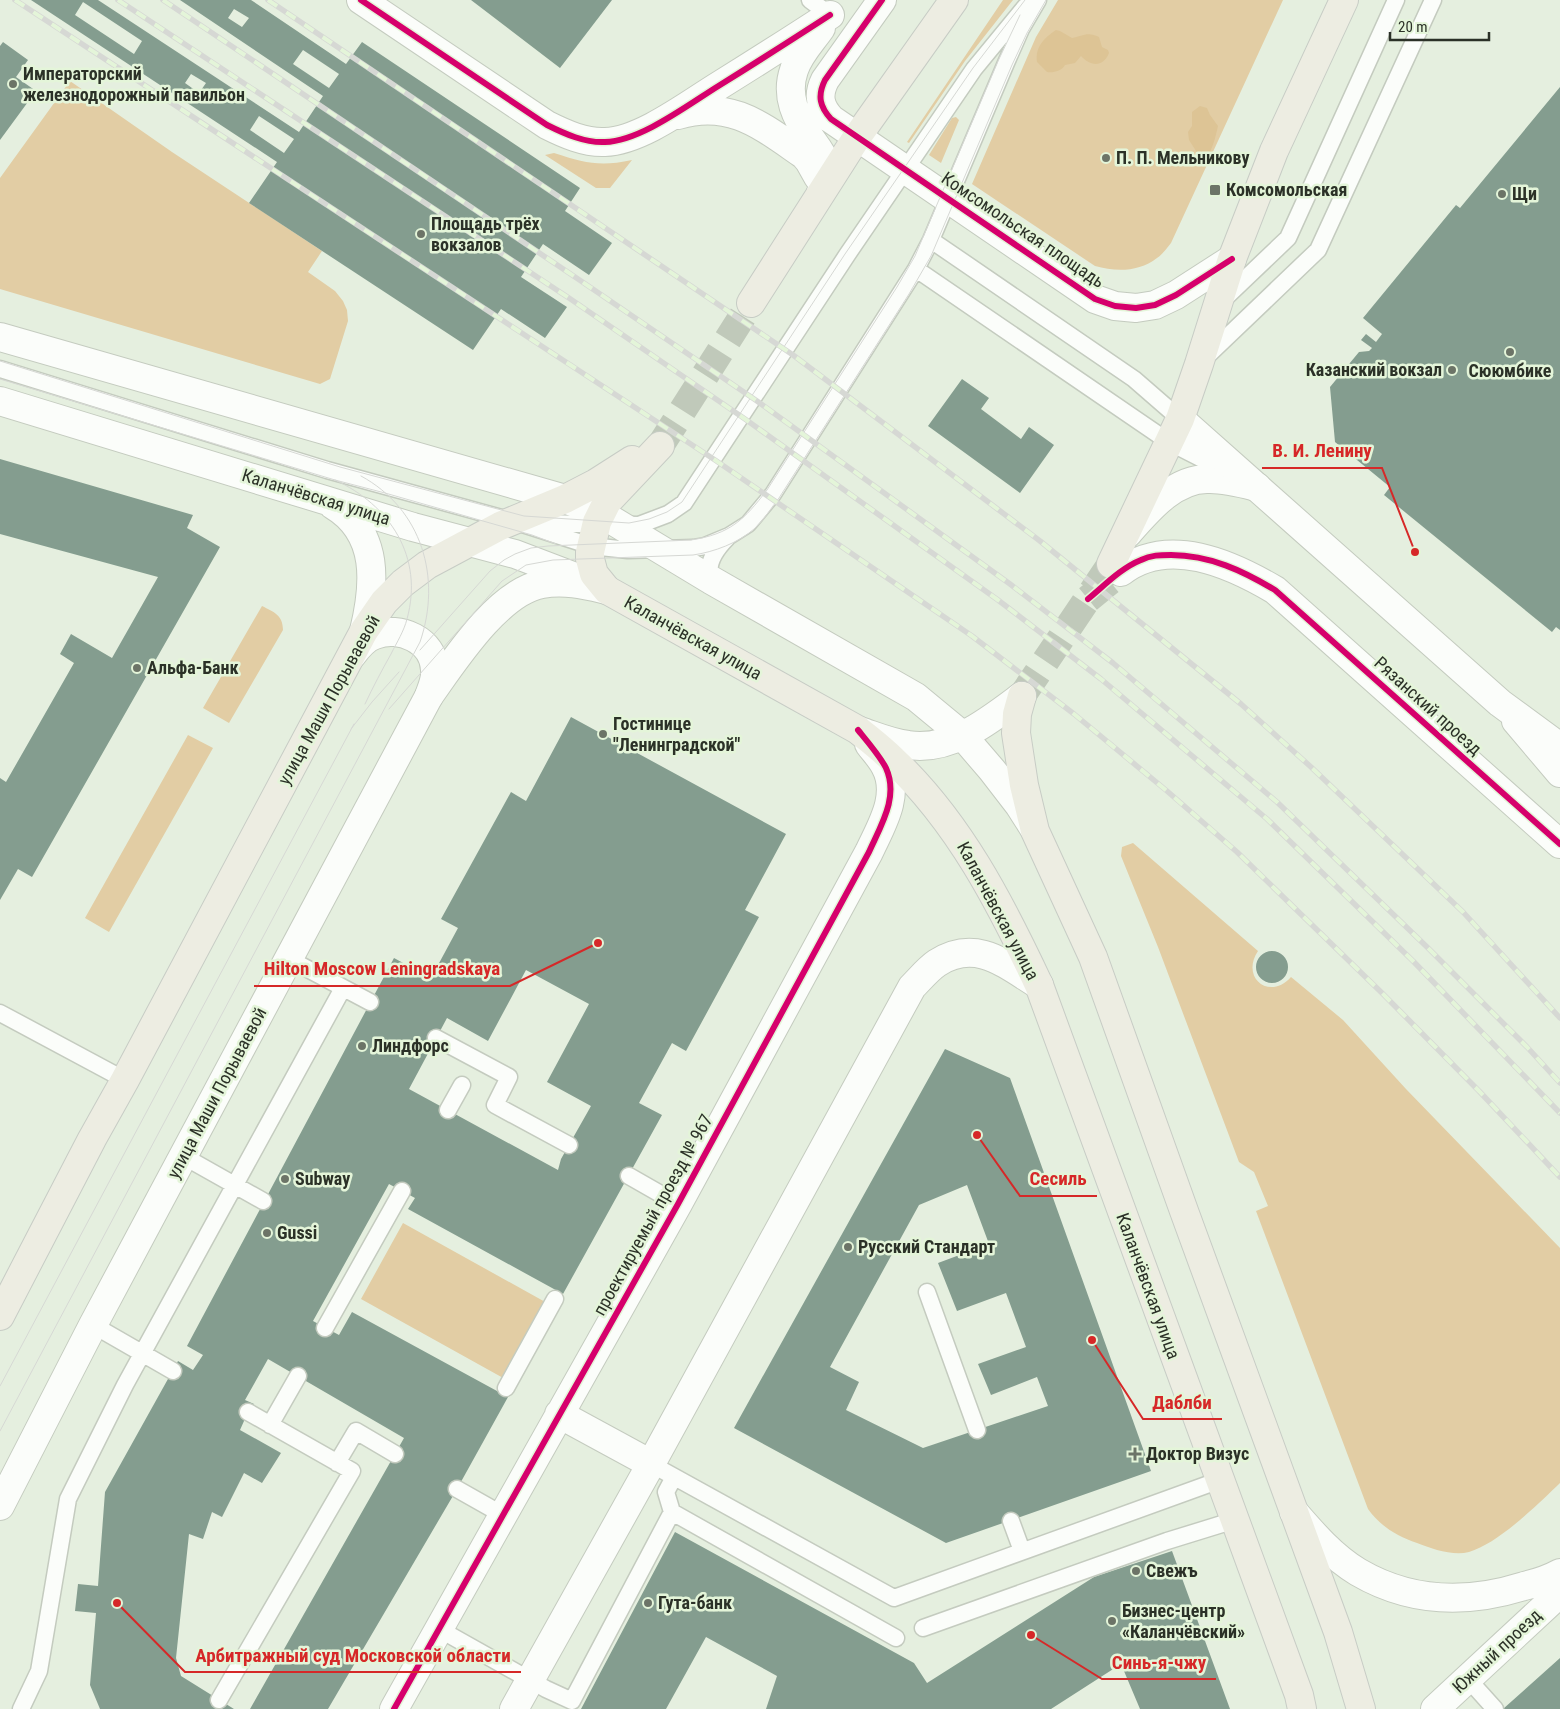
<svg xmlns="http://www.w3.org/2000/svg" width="1560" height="1709" font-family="'Roboto Condensed',sans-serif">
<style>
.green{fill:#e2cda4}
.forest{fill:#ddc495}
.building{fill:#849d8f;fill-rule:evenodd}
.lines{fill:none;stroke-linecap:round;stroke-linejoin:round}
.secondary-tunnel{stroke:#c0c9ba;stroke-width:28;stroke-dasharray:28 14;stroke-linecap:butt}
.primary-tunnel{stroke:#c0c9ba;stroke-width:28;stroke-dasharray:28 14;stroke-linecap:butt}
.lane-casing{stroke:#c4cbbf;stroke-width:19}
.street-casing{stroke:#c4cbbf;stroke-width:30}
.secondary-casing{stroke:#c4cbbf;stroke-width:30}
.primary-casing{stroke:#c7ccc5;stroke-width:30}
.lane{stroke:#fbfdfa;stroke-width:16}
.street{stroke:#fbfdfa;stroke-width:28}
.secondary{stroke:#fbfdfa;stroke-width:28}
.primary{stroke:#edede2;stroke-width:28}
.tram{stroke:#d6d8d4;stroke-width:1}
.rail-casing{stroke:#d6d8d4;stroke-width:5.5}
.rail{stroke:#e4f5d9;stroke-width:4;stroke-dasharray:11;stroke-linecap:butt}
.cycleway-casing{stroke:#e4f5d9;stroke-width:9}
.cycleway{stroke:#d6006c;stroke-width:6}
.poi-dot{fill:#6c7467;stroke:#e4f5d9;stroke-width:2}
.labels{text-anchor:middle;stroke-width:5;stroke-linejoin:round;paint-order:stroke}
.poi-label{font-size:18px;font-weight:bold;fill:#2b3127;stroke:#e4f5d9;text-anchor:start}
.street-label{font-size:18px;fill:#2b3127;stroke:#e4f5d9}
.leader{fill:none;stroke:#d62828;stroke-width:2}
.callout-dot{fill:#d62828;stroke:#e4f5d9;stroke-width:2}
.callout-label{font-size:19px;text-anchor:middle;font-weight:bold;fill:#d62828;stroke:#e4f5d9;stroke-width:5;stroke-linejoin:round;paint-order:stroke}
</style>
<rect width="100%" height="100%" fill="#e5efdf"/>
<path class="green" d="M1003,0h10l-48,61 -56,82 -2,-1z
M1058,0h225l-112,243c-4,5 -9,12 -14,15 -18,14 -41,14 -62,8l-123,-82 64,-147z
M70,81l102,71 150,99 -14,21 27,19 8,10 4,9 1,11 -18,58 -10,5 -320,-95v-111z
M956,117l3,3 -18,43 -12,-8 23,-37z
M554,153c31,10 46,14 78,7l-22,28h-14l-51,-33z
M262,606c12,6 21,9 21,24l-54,93 -26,-15z
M188,735l25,13 -104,184 -24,-14z
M1133,843l125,108c-18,27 12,50 33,26l52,43 63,69 154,159v235c-23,22 -61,60 -91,69 -16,4 -37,-3 -52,-9 -20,-7 -36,-16 -49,-34l-112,-298 12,-5 -14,-34 -15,-10 -81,-215 -37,-91 1,-9z
M403,1223l144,80 -42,76 -144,-80z"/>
<path class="forest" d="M1056,30l4,1 12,7c10,-2 16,-7 27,-1l3,10 6,3 1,3c-6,15 -19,13 -28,3l-6,7 -10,2c-3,6 -12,8 -18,7l-10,-10c-2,-15 7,-24 19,-32z
M1200,106l7,2 3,7 8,11c-2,9 -5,22 -10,29l-7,1 -3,-2 -9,-14 -1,-8 4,-6v-14z"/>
<path class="building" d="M31,0h67l201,132 24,-36 -143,-96h71l95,64 16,-22 218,146 -15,23 47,32 -23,32 -46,-31 -22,33 46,30 -22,31 -44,-29 -28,41 -224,-147 28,-41zM83,2l59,39 -8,13 -59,-39zM234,9l15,9 -7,9 -14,-9zM303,50l36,24 -10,14 -36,-24zM191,74l15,9 -7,10 -14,-10zM259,116l35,23 -10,14 -34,-23z
M471,0h141l-52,68z
M3,42l25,18 -12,17 20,14 -36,49v-94z
M1560,87v543l-4,-3 -4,5 -168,-137 6,-8 -55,-45 -5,-55 29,-35 10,-1 3,-3 -11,-8 5,-6 10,8 6,-8 -19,-16 93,-113 4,3z
M962,379l27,19 -8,11 40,30 8,-12 25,18 -34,48 -92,-67z
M0,459l193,56 -6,13 33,19 -188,330 -14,-8 -18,31v-122l6,4 68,-119 -14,-9 11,-20 41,24 46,-81 -158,-43z
M571,717l215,117 -41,76 14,7 -73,134 -14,-8 -33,60 23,12 -99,179 -155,-85 7,-11 -26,-14 -76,137 26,14 13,-23 156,85 -51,92 -129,220h-78l154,-271 -136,-79 -23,41 9,4 -6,8 -8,18 41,23 -19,30 -18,-10 -22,44 -10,-5 -9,27 -14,-5 -13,124 5,18 53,33h-134l-10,-24 6,-72 -21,-2 3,-27 20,2 7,-94 73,-131 15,9 10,-15 -16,-9 207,-388 37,20 27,-50 -17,-9 70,-127 15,9zM526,970l63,34 -42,78 44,24 -30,53 -3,11 -149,-81 38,-71 41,23z
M1256 967a16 16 0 1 1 32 0a16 16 0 1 1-32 0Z
M945,1049l65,29 141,393 -205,72 -212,-115zM967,1185l22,59 -51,19 19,48 49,-18 20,54 -48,17 13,31 46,-18 11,29 -125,42 -77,-38 13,-28 -29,-15 89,-162z
M675,1532l239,131 13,20 167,-106 78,-26 58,158h-90l-19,-45 -70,45h-285l11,-33 -71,-39 -40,72h-85z
M1560,1658v51h-57z"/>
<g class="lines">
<path class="secondary-tunnel" d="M1088,599l33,-27"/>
<path class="primary-tunnel" d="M660,446l91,-143
M1022,696l89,-132"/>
<defs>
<path id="lane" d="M810,0l20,15
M931,240l203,139 46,40
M916,269l253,173 59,30
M1222,301l66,-63 108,-238
M1204,359l114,-109 115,-250
M0,369l327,101 189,52 75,24 37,4 65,-2 12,-2 24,-10 19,-12 25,-30 143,-225 15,-29 75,-177 15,-34 17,-29
M534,523l105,2 29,-11 16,-11 163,-248 127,-186 51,-62
M711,580c-6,-16 5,-31 16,-42
M289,959l81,43
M0,1013l125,67
M436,1038l73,39 -14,28 74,40
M448,1110l14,-25
M183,1156l80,45
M629,1176l49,28
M927,1292l50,138
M93,1325l80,46
M325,1328l77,-137
M506,1388l49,-89
M270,1425l28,-49
M337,1463l19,-32 39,23
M651,1464l243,134 326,-118
M457,1489l46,26
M672,1512l224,126
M1011,1521l11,30
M923,1628l244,-87 68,-21
M439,1629l107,60 26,12 100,-189 -6,-20 8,-15
M1468,1679l27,30
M219,1700l133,-229 -104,-59
M21,1709l18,-38 29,-172 57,-114 218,-397"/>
<path id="street" d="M361,0l186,125c18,9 38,18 58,17 36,-1 84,-38 115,-57 37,-23 73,-46 110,-70
M882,0l-57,80c-8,16 -5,27 6,39l264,180 20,7 21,2 19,-3 21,-10 56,-36
M821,28c-9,13 -22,26 -27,42 -9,26 2,48 17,69 5,7 11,14 14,23 3,10 0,21 -4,30
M678,115c53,-16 85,12 126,40l5,6 9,16
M1128,533c21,-24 48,-56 82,-54 16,0 31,4 47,8
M352,655c6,-8 13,-17 23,-20 24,-10 59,5 60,35 1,9 -3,17 -6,26
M1516,721l44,52
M559,1414l92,50
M394,1709l284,-505 191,-352c12,-26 32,-57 16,-86 -4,-8 -11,-15 -16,-22
M514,1709l137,-245 261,-477c8,-8 16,-18 25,-24 39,-25 68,1 102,22"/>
<path id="secondary" d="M0,337l565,162 35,14 111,67 205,117 46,38 30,35 27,35 14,22
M0,401l413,126 102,27 63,24
M1180,419l320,284 60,44
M333,505c47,28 42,80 31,126
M1121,572c47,-37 110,-8 154,18l285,254
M860,731c15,5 31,12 48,14 43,7 82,-25 114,-49
M0,1506l93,-181 336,-629c25,-35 69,-104 113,-112 23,-4 43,1 65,6
M1294,1512c19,22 39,45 64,60 53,31 109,32 166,14 13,-3 25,-7 36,-13
M1435,1709l125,-116"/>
<path id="primary" d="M751,303l106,-166 97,-137
M660,446l-53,56 -10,20 -7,30v7l4,15 13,16 251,140c12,10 24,19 35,30 66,62 108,144 146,225l260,710 3,14
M1111,564l69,-145 19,-55 33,-105 42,-108 70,-151
M1022,696l-5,18 -1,19 8,52 11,46 58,126 91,254 154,421 23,77
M0,1316l92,-177 33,-59 239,-449 20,-29 19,-19 24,-18 73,-39 65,-27 31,-16 36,-23"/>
</defs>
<use href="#lane" class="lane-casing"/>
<use href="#street" class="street-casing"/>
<use href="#secondary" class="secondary-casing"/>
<use href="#primary" class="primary-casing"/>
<use href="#lane" class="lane"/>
<use href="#street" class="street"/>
<use href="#secondary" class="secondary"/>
<use href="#primary" class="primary"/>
<path class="tram" d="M0,361l340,106 184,49 105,7 20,-4 18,-7 15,-10 163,-248 128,-186 52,-68
M0,379l335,101 50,13 147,42 24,9
M335,480c55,25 89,77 72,139 -3,12 -10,23 -16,35 -9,16 -18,33 -26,50
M420,650l70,-79 14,-11 11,-6 16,-6 17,-2 143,-6c39,-6 53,-20 76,-50l130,-203 18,-31 84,-197 21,-44
M389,709l113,-128 24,-16 27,-5 140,-5c21,-3 45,-12 61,-26 10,-9 17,-21 25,-31l130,-204 22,-38 81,-191 15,-32 19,-33
M351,729l21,-27 27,-30
M0,1386l354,-662
M0,1431l420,-789c22,-64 2,-133 -59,-166"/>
<defs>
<path id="rail" d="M15,0l700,460 257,176 102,78 93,77 70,61 145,141 97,98 81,86
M118,0l451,298 176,121 253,181 103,79 166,140 146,142 147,152
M163,0l418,281 176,120 253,183 103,79 164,139 150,145 100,100 33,36
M268,0l525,355 247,186 201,163 70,63 152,145 97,106"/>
</defs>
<use href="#rail" class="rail-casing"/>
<use href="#rail" class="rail"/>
<defs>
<path id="cycleway" d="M361,0l186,125c18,9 38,18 58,17 36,-1 84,-38 115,-57 37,-23 73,-46 110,-70
M882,0l-57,80c-8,16 -5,27 6,39l264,180 20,7 21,2 19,-3 21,-10 56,-36
M1088,599c17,-14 33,-31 53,-39 10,-5 19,-5 30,-5 39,0 72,16 104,35l285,254
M394,1709l284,-505 191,-352c12,-27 30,-55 17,-84 -6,-12 -19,-27 -28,-38"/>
</defs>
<use href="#cycleway" class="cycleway-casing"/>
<use href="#cycleway" class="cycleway"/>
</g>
<g class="poi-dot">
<circle cx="13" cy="84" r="5"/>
<circle cx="1106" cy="158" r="5"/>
<rect x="1209" y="184" width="12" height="12" rx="2.5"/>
<circle cx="1502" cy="194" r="5"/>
<circle cx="421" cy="234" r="5"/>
<circle cx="1510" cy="352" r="5"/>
<circle cx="1452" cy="370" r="5"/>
<circle cx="137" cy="668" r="5"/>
<circle cx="603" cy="734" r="5"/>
<circle cx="362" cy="1046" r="5"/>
<circle cx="285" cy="1179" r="5"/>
<circle cx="267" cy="1233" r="5"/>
<circle cx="848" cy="1247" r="5"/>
<path d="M1132.5 1446.5h5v5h5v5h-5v5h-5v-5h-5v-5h5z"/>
<circle cx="1136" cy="1571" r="5"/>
<circle cx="648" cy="1603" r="5"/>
<circle cx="1112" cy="1621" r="5"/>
</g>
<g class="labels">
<g class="poi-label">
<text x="23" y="80">Императорский<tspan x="23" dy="21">железнодорожный павильон</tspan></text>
<text x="1116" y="164">П. П. Мельникову</text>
<text x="1226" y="196">Комсомольская</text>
<text x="1512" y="200">Щи</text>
<text x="431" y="230">Площадь трёх<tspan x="431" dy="21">вокзалов</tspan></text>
<text x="1442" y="376" text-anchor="end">Казанский вокзал</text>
<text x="1510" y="377" text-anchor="middle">Сююмбике</text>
<text x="147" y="674">Альфа-Банк</text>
<text x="613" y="730">Гостинице<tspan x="613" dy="21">"Ленинградской"</tspan></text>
<text x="372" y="1052">Линдфорс</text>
<text x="295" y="1185">Subway</text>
<text x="277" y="1239">Gussi</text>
<text x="858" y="1253">Русский Стандарт</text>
<text x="1146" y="1460">Доктор Визус</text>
<text x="1146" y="1577">Свежъ</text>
<text x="658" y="1609">Гута-банк</text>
<text x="1122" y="1617">Бизнес-центр<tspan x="1122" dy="21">«Каланчёвский»</tspan></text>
</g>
<g class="street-label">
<text transform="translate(1023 230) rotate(34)" y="6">Комсомольская площадь</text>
<text transform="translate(316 497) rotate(17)" y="6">Каланчёвская улица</text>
<text transform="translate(693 638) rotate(29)" y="6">Каланчёвская улица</text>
<text transform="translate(329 700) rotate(-61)" y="6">улица Маши Порываевой</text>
<text transform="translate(1428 706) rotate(42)" y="6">Рязанский проезд</text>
<text transform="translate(998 911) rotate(62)" y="6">Каланчёвская улица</text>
<text transform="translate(217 1093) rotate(-62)" y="6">улица Маши Порываевой</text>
<text transform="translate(653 1215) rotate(-61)" y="6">проектируемый проезд № 967</text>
<text transform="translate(1148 1286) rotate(70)" y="6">Каланчёвская улица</text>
<text transform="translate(1497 1651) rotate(-43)" y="6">Южный проезд</text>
</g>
</g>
<path class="leader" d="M1415 552L1382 468H1262M598 943L510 986H254M977 1135L1020 1196H1097M1092 1340L1143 1419H1222M117 1603L185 1672H521M1031 1635L1102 1679H1216"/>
<g class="callout-dot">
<circle cx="1415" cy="552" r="5"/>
<circle cx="598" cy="943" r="5"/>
<circle cx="977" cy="1135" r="5"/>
<circle cx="1092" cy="1340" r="5"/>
<circle cx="117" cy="1603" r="5"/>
<circle cx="1031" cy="1635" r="5"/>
</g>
<g class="callout-label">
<text x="1322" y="457">В. И. Ленину</text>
<text x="382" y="975">Hilton Moscow Leningradskaya</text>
<text x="1058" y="1185">Сесиль</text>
<text x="1182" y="1409">Даблби</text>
<text x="353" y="1662">Арбитражный суд Московской области</text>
<text x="1159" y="1669">Синь-я-чжу</text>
</g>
<path d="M1390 32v8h99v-8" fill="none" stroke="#2b3127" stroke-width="2.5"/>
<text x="1398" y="32" font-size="15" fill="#2b3127" stroke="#e4f5d9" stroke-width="4" paint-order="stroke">20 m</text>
</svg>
